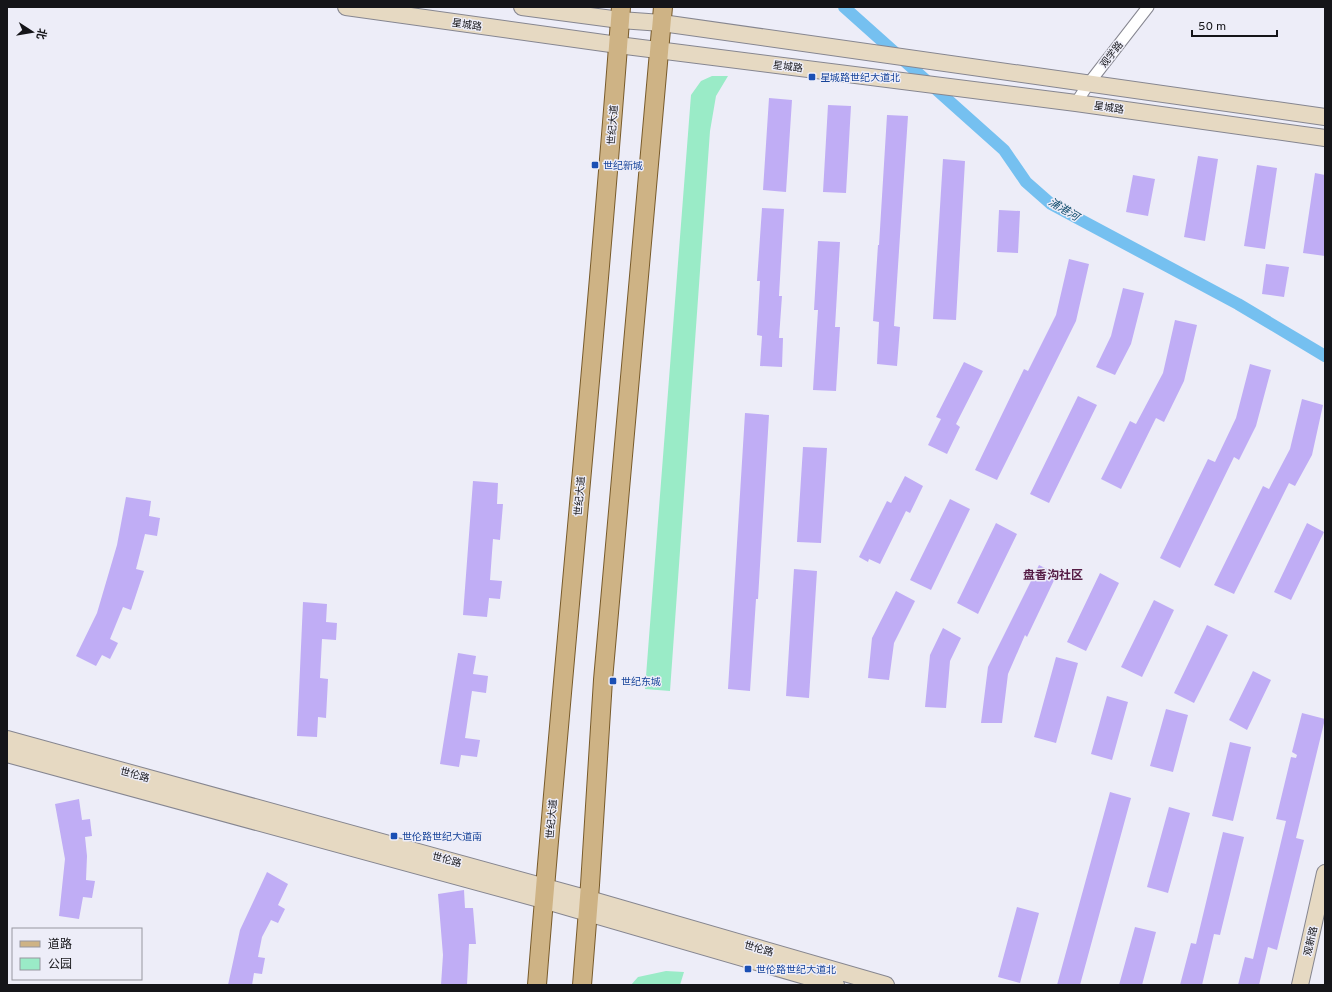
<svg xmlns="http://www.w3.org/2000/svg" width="1332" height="992" font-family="Overpass,'Noto Sans SC',sans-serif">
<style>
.green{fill:#9aebc7}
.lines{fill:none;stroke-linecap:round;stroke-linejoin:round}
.canal{stroke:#75c0f0;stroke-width:12}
.building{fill:#c0adf5}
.street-casing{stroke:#868690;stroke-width:13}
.secondary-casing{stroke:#868690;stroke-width:18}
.primary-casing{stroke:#785b2b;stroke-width:20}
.street{stroke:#fff;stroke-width:11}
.secondary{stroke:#e6d9c2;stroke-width:16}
.primary{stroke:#ceb385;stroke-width:18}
.transit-dot{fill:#1a4fb4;stroke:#ededf8;stroke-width:1.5}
.labels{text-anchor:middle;stroke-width:3;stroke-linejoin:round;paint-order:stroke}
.street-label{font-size:10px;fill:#151519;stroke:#ededf8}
.transit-label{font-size:10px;fill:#164399;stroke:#ededf8;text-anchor:start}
.water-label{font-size:11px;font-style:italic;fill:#124d6d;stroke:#ededf8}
.quarter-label{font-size:12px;font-weight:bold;fill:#551c45;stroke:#ededf8}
</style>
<rect width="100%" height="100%" fill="#ededf8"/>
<path class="green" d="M712,76h16l-12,20 -6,35 -40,560 -25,-2 46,-594 10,-14z
M666,971l18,1 -4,13h-49l7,-8z"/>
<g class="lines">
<path class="canal" d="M844,7l160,143 22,32 25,22 187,100 87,52"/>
</g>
<path class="building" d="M769,98l23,2 -6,92 -23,-2z
M828,105l23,1 -5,87 -23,-1z
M887,115l21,1 -14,210 6,1 -3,39 -20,-2 2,-42 -6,-1 5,-76h1z
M1198,156l20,3 -13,82 -21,-4z
M943,159l22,2 -9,159 -23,-1z
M1257,165l20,3 -12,81 -21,-3z
M1315,173l10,2v81l-22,-3z
M1133,175l22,4 -7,37 -22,-4z
M762,208l22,1 -5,87h3l-3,42h4l-1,29 -22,-1 2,-30 -5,-1 3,-54h-3z
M999,210l21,1 -2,42 -21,-1z
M818,241l22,1 -5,85h5l-4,64 -23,-1 5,-80h-4z
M1069,259l20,5 -13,57 -79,159 -22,-10 49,-101 4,2 28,-56z
M1266,264l23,3 -5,30 -22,-3z
M1123,288l21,5 -13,51 -16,31 -19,-8 15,-31z
M1175,320l22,5 -13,56 -20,41 -8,-4 -35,71 -20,-10 29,-58 6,3 27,-51z
M964,362l19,9 -27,53 4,3 -13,27 -19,-9 13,-26 -5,-2z
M1250,364l21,6 -15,56 -17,34 -5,-3 -54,111 -20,-10 48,-99 7,3 21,-44z
M1078,396l19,9 -48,98 -19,-9z
M1302,399l21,6 -11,50 -17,31 -6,-3 -55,111 -20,-9 49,-99 6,3 21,-40z
M745,413l24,2 -11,184h-2l-6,92 -22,-2z
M803,447l24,1 -6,95 -24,-1z
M905,476l18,10 -13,27 -4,-2 -26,53 -11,-5 -1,3 -9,-5 28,-56 4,2z
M473,481l25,2 -1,21h6l-3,36 -7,-1 -3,41 12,1 -2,18 -11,-1 -2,19 -24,-2z
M126,497l25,4 -2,15 11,2 -3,18 -12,-2 -9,35 8,2 -13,39 -8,-3 -13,32 8,4 -8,16 -8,-4 -6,11 -20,-10 21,-43 20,-68z
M950,499l20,10 -39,81 -21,-10z
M996,523l21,11 -39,80 -21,-11z
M1307,523l17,9 -33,68 -17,-8z
M1039,565l18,9 -30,63 -2,-2 -17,39 -6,49h-21l7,-56z
M794,569l23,2 -8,127 -23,-2z
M1100,573l19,10 -33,68 -19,-9z
M896,591l19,10 -21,42 -5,37 -21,-2 4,-40z
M1154,600l20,10 -32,67 -21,-10z
M303,602l24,2 -1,18 11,1 -1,17 -14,-1 -2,39 8,1 -2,39 -8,-1 -1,20 -20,-1z
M1207,625l21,10 -34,68 -20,-10z
M943,628l18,10 -11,23 -4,47 -21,-1 5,-52z
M458,653l18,3 -3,18 15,2 -2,17 -14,-2 -7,47 15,2 -3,17 -16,-2 -2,12 -19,-3z
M1056,657l22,6 -22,80 -22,-6z
M1253,671l18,9 -24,50 -18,-10z
M1107,696l21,6 -16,58 -21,-6z
M1166,709l22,6 -15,57 -23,-6z
M1302,713l23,6 -29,119 8,2 -27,110 -9,-3 -9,38h-21l7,-28 8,2 33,-138 -10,-2 15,-62 5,1 1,-3 -5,-3z
M1230,742l21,5 -18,74 -21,-5z
M1110,792l21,6 -51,187h-23z
M79,799l3,21 8,-1 2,17 -7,1 2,19 -1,24 9,1 -3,17 -9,-1 -4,22 -20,-3 6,-57 -10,-55z
M1169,807l21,6 -22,80 -21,-6z
M1223,832l21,5 -24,98 -6,-1 -12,51h-22l11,-42 5,1z
M267,872l21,12 -10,21 7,4 -7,14 -7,-3 -9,17 -4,20 7,1 -3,16 -8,-1 -2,12h-24l12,-55z
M464,890l1,18h8l3,36h-7l-2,41h-26l2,-30 -5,-61z
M1017,907l22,6 -19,70 -22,-6z
M1135,927l21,5 -14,53h-23z"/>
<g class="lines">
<defs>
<path id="street" d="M1076,103l13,-20 59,-76"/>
<path id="secondary" d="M346,7l272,38 458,58 249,35
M522,7l98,13 42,3 663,94
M7,739l582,160 297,86
M7,754l536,146 293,85
M1300,985l25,-112"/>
<path id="primary" d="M537,985c26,-326 60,-652 84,-978
M582,985l8,-100 13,-205 60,-673"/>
</defs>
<use href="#street" class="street-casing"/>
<use href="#secondary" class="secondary-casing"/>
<use href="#primary" class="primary-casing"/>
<use href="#street" class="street"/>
<use href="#secondary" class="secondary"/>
<use href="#primary" class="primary"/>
</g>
<g class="transit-dot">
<rect x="808" y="73" width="8" height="8" rx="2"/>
<rect x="591" y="161" width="8" height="8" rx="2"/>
<rect x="609" y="677" width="8" height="8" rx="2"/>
<rect x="390" y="832" width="8" height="8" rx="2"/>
<rect x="744" y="965" width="8" height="8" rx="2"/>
</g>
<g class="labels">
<g class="street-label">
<text transform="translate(467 24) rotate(8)" y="4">星城路</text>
<text transform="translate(1111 54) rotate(-52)" y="4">观学路</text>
<text transform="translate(788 66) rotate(7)" y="4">星城路</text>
<text transform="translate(1109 107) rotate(8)" y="4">星城路</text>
<text transform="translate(612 125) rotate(-86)" y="4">世纪大道</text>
<text transform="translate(579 496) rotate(-85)" y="4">世纪大道</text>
<text transform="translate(135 774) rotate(15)" y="4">世伦路</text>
<text transform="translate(551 819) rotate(-85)" y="4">世纪大道</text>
<text transform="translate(447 859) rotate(15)" y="4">世伦路</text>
<text transform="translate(1310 941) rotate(-77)" y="4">观新路</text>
<text transform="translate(759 948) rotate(16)" y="4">世伦路</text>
</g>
<g class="transit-label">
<text x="820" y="81">星城路世纪大道北</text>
<text x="603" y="169">世纪新城</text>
<text x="621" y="685">世纪东城</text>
<text x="402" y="840">世伦路世纪大道南</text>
<text x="756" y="973">世伦路世纪大道北</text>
</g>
<g class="water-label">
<text transform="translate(1064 209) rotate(31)" y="4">浦港河</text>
</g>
<g class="quarter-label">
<text x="1053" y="579">盘香沟社区</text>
</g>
</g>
<rect width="1332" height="992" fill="none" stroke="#151519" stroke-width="16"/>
<rect x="12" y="928" width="130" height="52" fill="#ededf8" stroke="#97979f"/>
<rect x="20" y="941" width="20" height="6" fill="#ceb385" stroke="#97979f"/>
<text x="48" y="948" font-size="12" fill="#151519">道路</text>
<rect x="20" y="958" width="20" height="12" fill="#9aebc7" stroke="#97979f"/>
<text x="48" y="968" font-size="12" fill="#151519">公园</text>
<g transform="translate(32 32) rotate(102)" stroke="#ededf8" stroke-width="3" paint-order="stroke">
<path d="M0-3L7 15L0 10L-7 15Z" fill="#151519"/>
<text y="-6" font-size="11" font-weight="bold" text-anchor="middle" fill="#151519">北</text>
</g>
<path d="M1192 30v6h85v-6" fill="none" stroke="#151519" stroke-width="2"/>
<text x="1198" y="30" font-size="12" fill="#151519" stroke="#ededf8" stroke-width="3" paint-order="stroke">50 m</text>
</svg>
